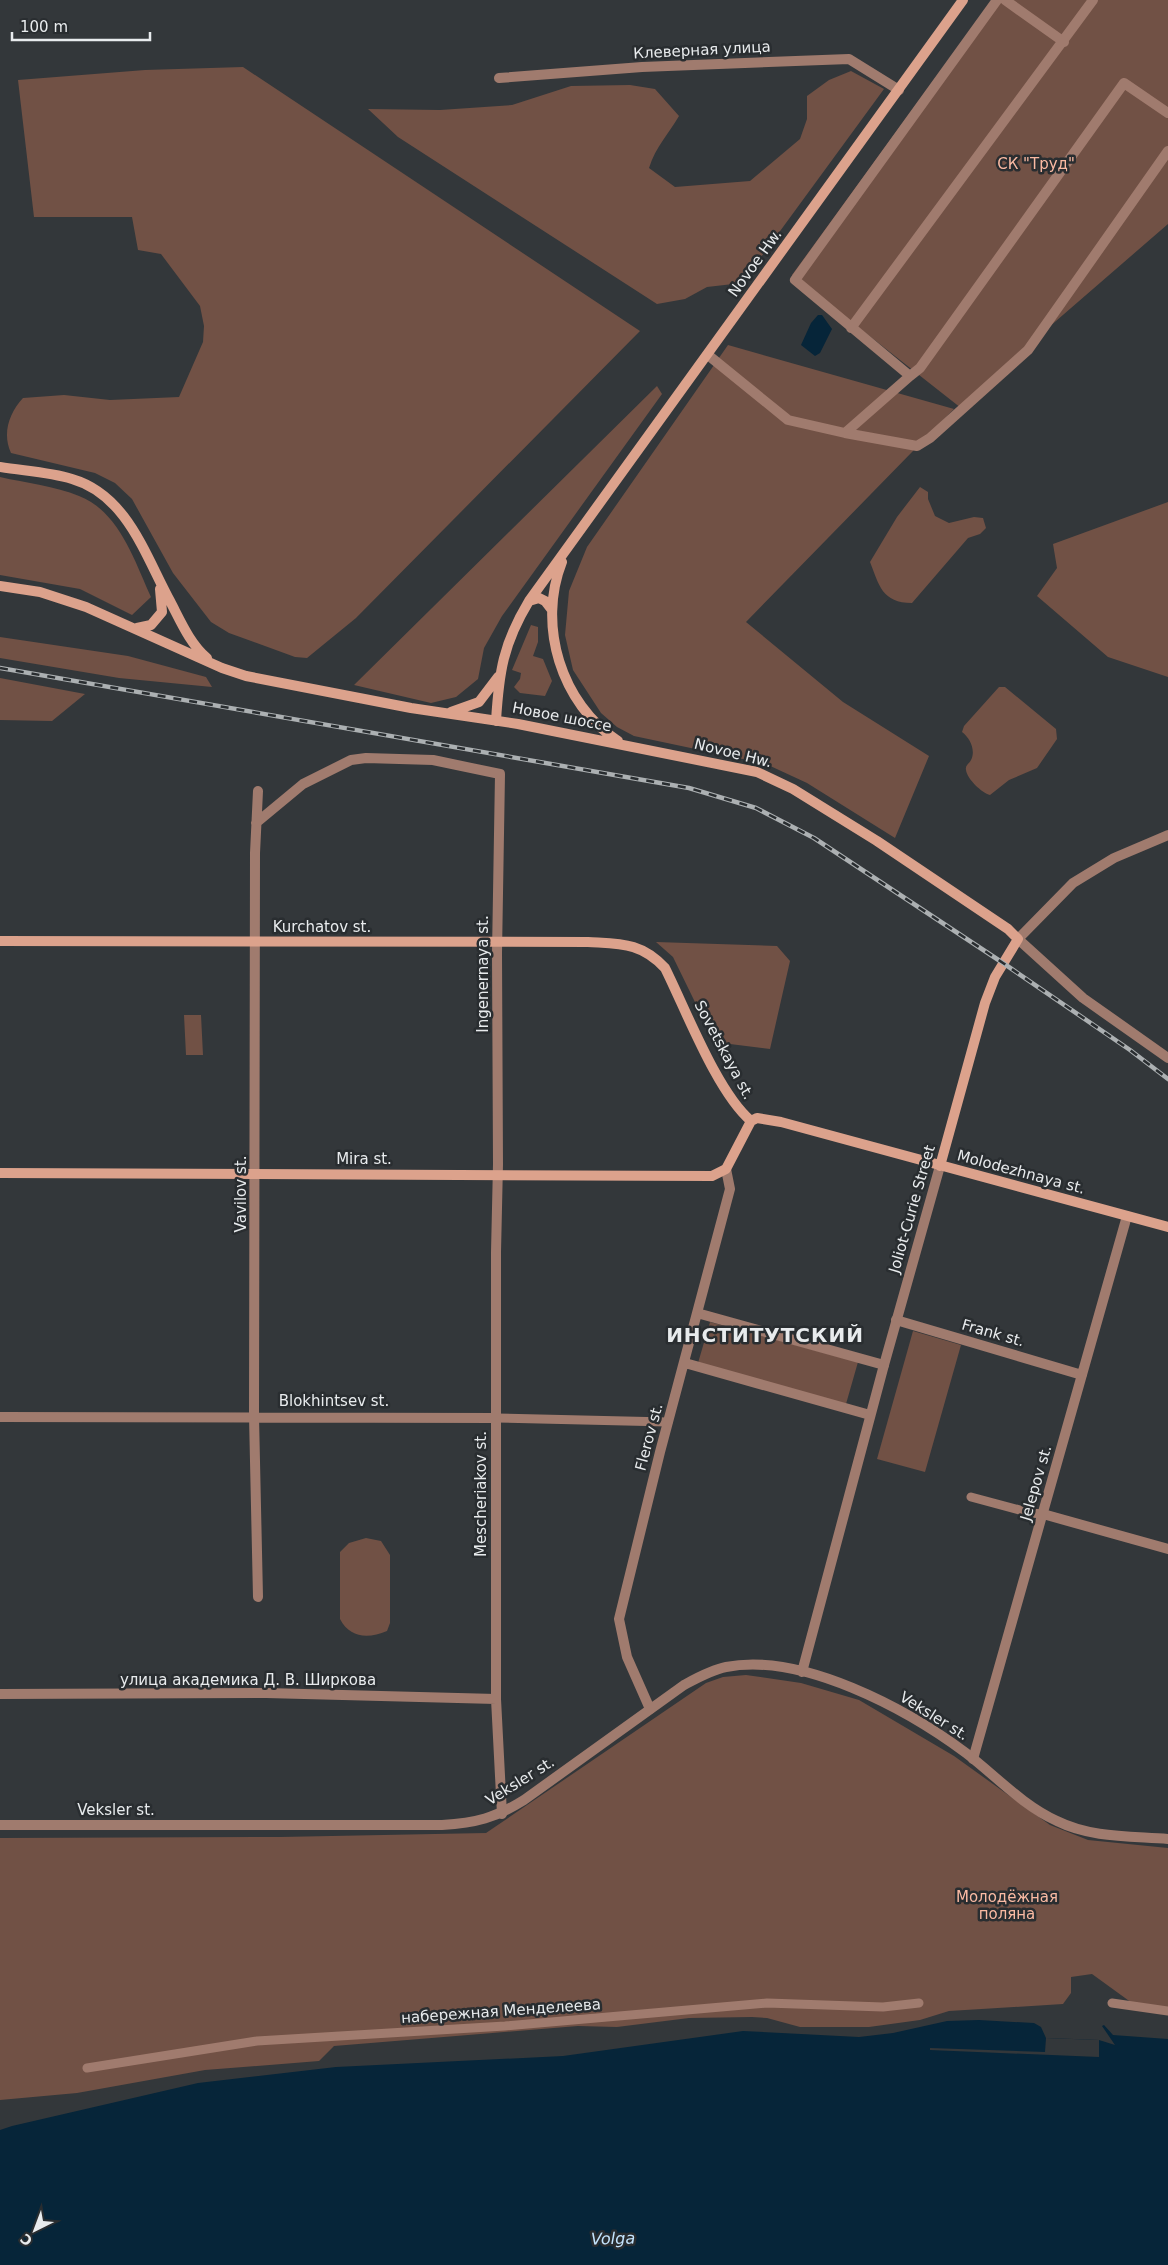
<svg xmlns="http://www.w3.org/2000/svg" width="1168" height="2265" font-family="'DejaVu Sans',sans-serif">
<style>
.green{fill:#715145}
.water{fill:#062539}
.pier{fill:#33373a}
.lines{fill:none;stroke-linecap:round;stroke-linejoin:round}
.pedestrian{stroke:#a07b6e;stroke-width:9}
.minor{stroke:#a07b6e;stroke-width:10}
.tertiary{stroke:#a07b6e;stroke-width:10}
.secondary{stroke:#dca28c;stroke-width:10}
.rail-casing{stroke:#acb0b2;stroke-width:4.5}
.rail{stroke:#292d30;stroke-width:2.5;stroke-dasharray:8;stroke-linecap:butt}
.labels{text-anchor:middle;stroke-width:5;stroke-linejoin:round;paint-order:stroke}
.street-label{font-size:15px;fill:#e8ebed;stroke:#292d30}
.park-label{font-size:15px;fill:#fabaa3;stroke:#292d30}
.water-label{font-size:16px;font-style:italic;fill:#c4e5fe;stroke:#292d30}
.district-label{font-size:20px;font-weight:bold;letter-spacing:1px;fill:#e8ebed;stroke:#292d30}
</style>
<rect width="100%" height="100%" fill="#33373a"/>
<path class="green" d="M992,0h176v224l-142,123 -65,61 -169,-133z
M243,67l397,264 -284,287 -49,40 -12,-1 -66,-24 -18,-11 -38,-49 -41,-74 -17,-16 -20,-10 -84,-20c-9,-19 -2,-40 12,-55l41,-3 46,5 69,-3 24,-55 1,-16 -4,-20 -39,-52 -23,-4 -6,-33h-98l-16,-137 127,-10z
M851,71l33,18 -142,194 -35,4 -22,12 -28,5 -259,-167 -30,-28 72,1 72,-5 59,-19 59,-1 25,4 24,27c-11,19 -23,30 -30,52l26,19 75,-6 50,-42 7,-20v-23l22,-16z
M728,345l226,64 -208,213 97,80 86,54 -34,82 -88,-55 -41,-19 -132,-28 -17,-9 -16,-14 -28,-43 -8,-35 4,-44 18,-44z
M657,386l5,8 -160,222 -18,32 -6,31 -22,18 -25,6 -77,-18z
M0,477c26,6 55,9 79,19 40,15 56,66 72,101l-19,18 -52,-26 -80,-14z
M920,487l8,5v7l7,17 14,7 25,-6 9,1 3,10 -6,6 -12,4 -56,65c-30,0 -33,-18 -42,-41l27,-45z
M1168,502v175l-60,-20 -71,-61 20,-28 -4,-24z
M531,625l7,2v15l-5,14 10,3 9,22 -7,15 -25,-3 -6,-6 6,-8 1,-6 -9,-3z
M0,637l128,19 78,21 6,10 -93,-9 -119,-20z
M0,678l85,16 -33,27 -52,-1z
M999,687h6l51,42 1,10 -20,29 -28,12 -19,15c-8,-2 -23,-16 -24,-25 -1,-5 3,-6 5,-10 5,-10 -1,-22 -9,-28l2,-6z
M656,942l121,4 13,15 -20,88 -48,-6 -10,-6 -39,-80z
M184,1015h17l2,40h-17z
M710,1322l148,40 -12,42 -148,-41z
M913,1331l48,14 -36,127 -48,-13z
M366,1538l15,3 9,14v68l-3,8c-19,8 -37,7 -47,-12v-67l9,-9z
M746,1675l55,8 58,17 95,56 96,69 38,15 80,8v160l-36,-5 -40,-29 -21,3v16l-8,11 -114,7 -29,9 -51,7h-69l-33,-9 -15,-1 -63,1 -72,9 -39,-1 -244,20 -15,15 -114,9 -128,23 -77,7v-262l280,-1 206,-4 220,-150 17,-6z"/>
<path class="water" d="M818,315h4l10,14 -12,24 -5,3 -14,-11 10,-22z
M979,2020l55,3 7,4 5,11 53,2 16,5 -13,-19 2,-1 9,10 55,4v226h-1168v-135l12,-4 186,-43 138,-16 227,-11 180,-25 116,6 34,-4 54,-12z"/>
<path class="pier" d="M1046,2038l53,2v17l-169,-7v-2l115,4z"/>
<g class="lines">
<path class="pedestrian" d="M496,1418l172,4
M971,1497l60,16 12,1
M1112,2003l56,8
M87,2068l170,-27 248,-15 262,-23 116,4 36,-4"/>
<path class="minor" d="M1005,0l59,42
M499,78l143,-11 207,-8 50,31
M851,328l242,-328
M708,355l80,65 57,13 65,-57 -115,-96 202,-280
M910,376l10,-8 204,-285 44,30
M845,433l72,13 13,-8 98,-88 140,-199
M256,823l47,-39 48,-24 15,-2 67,2 67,14 -3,179 1,211 -2,88v447l6,115
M1168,835l-54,23 -41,25 -55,56 65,59 85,60
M697,1313l187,52
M896,1320l186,55
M685,1363l185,52
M0,1417l496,1
M1043,1514l125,35
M258,1597l-4,-181 1,-563 3,-62
M0,1694l266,-1 230,6
M650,1709l-23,-52 -8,-38 41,-167 70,-263 -4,-20
M973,1759l154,-543"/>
<path class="tertiary" d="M802,1672l82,-307 56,-199
M0,1825h442c34,-2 53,-7 82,-25l160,-115c13,-7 27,-15 42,-18 76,-15 181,42 240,86 30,23 56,52 91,68 34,17 74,15 111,18"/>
<path class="secondary" d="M0,467c24,4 49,5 72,12 55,16 73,76 98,122 10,19 20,43 37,57
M562,562c-25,63 -1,142 56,179
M0,586l40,6 46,15 136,61 24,8 165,32 107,16 239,48 36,17 84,52 131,88 10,10 -23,38 -10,26 -45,163
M529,601l10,-3 6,3 7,9
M137,628l14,-3 11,-13 -2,-23
M451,712l28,-10 19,-25
M496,721c3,-49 7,-77 33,-120l434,-601
M0,941l588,1c32,2 53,0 77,26 21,42 52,124 86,153
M751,1121l6,-3 24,4 387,105
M0,1173l712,3 14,-7 25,-48"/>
<defs>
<path id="rail" d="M0,668l689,120 67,20 58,30 189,125 127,87 38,29"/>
</defs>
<use href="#rail" class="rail-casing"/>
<use href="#rail" class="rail"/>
</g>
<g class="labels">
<g class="street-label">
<text transform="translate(702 50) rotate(-3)" y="5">Клеверная улица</text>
<text transform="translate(755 263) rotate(-54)" y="5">Novoe Hw.</text>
<text transform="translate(562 717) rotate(11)" y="5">Новое шоссе</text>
<text transform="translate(733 753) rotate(14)" y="5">Novoe Hw.</text>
<text x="322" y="932">Kurchatov st.</text>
<text transform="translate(483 974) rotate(-90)" y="5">Ingenernaya st.</text>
<text transform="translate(724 1050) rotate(62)" y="5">Sovetskaya st.</text>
<text x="364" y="1164">Mira st.</text>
<text transform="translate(1021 1172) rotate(15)" y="5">Molodezhnaya st.</text>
<text transform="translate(241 1194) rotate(-90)" y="5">Vavilov st.</text>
<text transform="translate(912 1209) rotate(-74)" y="5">Joliot-Curie Street</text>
<text transform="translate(993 1333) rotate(16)" y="5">Frank st.</text>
<text x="334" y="1406">Blokhintsev st.</text>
<text transform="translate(649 1437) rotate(-75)" y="5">Flerov st.</text>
<text transform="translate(1036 1483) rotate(-74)" y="5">Jelepov st.</text>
<text transform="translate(481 1494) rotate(-90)" y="5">Mescheriakov st.</text>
<text x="248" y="1685">улица академика Д. В. Ширкова</text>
<text transform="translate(934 1716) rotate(32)" y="5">Veksler st.</text>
<text transform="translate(520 1781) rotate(-32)" y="5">Veksler st.</text>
<text x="116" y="1815">Veksler st.</text>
<text transform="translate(501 2011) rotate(-4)" y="5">набережная Менделеева</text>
</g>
<g class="park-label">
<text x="1036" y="169">СК "Труд"</text>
<text x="1007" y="1902">Молодёжная<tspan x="1007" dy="17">поляна</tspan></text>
</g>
<g class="water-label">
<text transform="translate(613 2238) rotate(-1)" y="6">Volga</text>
</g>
<g class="district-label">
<text x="765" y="1342">ИНСТИТУТСКИЙ</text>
</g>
</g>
<g transform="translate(35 2230) rotate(222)" stroke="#292d30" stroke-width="4" paint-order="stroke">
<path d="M0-4L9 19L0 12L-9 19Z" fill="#e8ebed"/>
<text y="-8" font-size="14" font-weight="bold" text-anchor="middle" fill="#e8ebed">С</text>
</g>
<path d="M12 32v8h138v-8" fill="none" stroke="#e8ebed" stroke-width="2.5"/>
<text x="20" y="32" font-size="15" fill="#e8ebed" stroke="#292d30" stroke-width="4" paint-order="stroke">100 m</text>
</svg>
